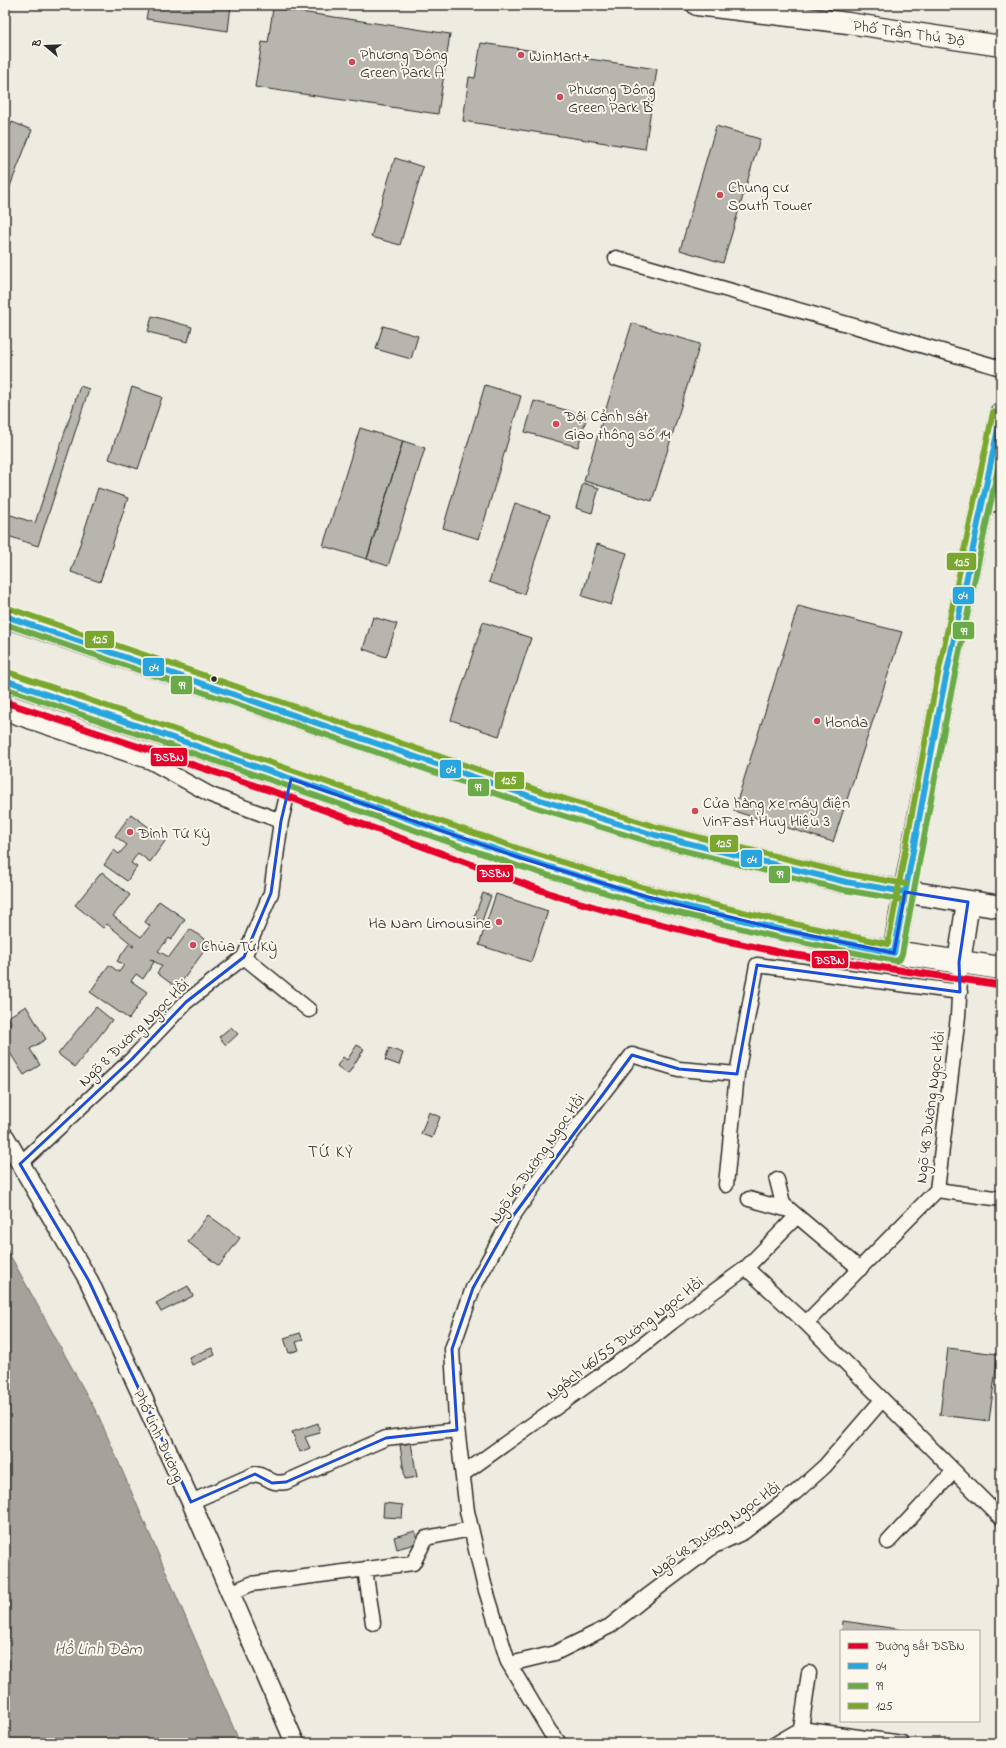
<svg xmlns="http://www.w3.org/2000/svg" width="1006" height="1748" font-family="'Indie Flower',sans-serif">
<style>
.water{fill:#a4a29a;stroke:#74726e}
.building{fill:#b8b5ae;stroke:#2b2b2b}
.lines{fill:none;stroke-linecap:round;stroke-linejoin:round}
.minor-casing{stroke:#2b2b2b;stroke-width:17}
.tertiary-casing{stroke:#2b2b2b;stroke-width:21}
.secondary-casing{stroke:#2b2b2b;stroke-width:23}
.primary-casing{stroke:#2b2b2b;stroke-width:25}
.trunk-casing{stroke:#2b2b2b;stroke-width:25}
.minor{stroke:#fbf7ec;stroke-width:14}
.tertiary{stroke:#fbf7ec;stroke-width:18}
.secondary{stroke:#fbf7ec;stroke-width:20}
.primary{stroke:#fbf7ec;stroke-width:22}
.trunk{stroke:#fbf7ec;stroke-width:22}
.bus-1-casing{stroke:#fbf7ec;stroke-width:9}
.bus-2-casing{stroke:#fbf7ec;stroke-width:9}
.bus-3-casing{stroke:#fbf7ec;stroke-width:9}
.bus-1{stroke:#28a5df;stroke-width:6}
.bus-2{stroke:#6baa48;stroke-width:6}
.bus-3{stroke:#7aa82f;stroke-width:6}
.rail-1-casing{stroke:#fbf7ec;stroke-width:10}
.rail-1{stroke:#e4002b;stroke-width:7}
.marked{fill:none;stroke:#1d4ed8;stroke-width:3;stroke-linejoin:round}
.poi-dot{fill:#d1495b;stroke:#fbf7ec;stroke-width:1.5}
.bus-dot{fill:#2b2b2b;stroke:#fbf7ec;stroke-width:1.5}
.labels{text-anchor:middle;stroke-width:4;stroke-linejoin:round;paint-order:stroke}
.street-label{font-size:16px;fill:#2b2b2b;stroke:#fbf7ec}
.poi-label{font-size:16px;fill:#2b2b2b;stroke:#fbf7ec;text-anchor:start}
.neighbourhood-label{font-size:17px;letter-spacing:1px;fill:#2b2b2b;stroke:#fbf7ec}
.water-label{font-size:17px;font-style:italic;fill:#555552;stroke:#fbf7ec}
.line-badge{stroke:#fbf7ec;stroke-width:1.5}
.badge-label{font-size:11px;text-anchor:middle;font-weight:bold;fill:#fff}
</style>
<rect width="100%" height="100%" fill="#eeebe0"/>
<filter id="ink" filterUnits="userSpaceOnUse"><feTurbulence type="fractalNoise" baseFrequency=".025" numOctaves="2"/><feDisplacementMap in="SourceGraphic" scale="8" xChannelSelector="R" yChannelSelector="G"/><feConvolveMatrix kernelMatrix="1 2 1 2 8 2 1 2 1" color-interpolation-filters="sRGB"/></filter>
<g filter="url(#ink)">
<path class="water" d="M5,1246l94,171 141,326h-235z"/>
<path class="building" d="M122,5h109l-3,26 -82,-12 2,-10z
M273,8l177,26 -12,80 -183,-27 7,-45 6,1z
M481,43l176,26 -12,80 -182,-28 6,-44 6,1z
M12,122l20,8 -27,69v-59z
M716,126l44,13 -37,124 -43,-13z
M395,158l28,9 -23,78 -29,-8z
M152,316l40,11 -4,15 -40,-10z
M632,323l68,21 -48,157 -68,-20z
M383,326l35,10 -7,23 -35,-10z
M485,385l36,11 -42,143 -36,-11z
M80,386l9,3 -51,157 -33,-11v-22l30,10z
M132,387l30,10 -24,72 -29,-10z
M534,401l53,15 -9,31 -53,-15z
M360,428l43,13 -36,118 -44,-13z
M403,441l22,7 -37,118 -21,-7z
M583,483l16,5 -7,25 -16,-5z
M98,488l30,10 -28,84 -29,-10z
M515,503l35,12 -26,79 -35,-12z
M597,544l30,9 -16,52 -29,-9z
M798,606l104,26 -69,210 -99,-31z
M373,617l24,7 -11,33 -23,-8z
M483,622l48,16 -32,98 -48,-16z
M131,814l35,26 -16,22 -12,-9 -7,10 6,4 -10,14 -23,-16 10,-15 5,4 8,-9 -12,-9z
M102,872l28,23 -17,21 28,21 9,-11 -5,-4 14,-21 26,18 -14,21 -2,-2 -11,13 11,6 21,-28 20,14 -33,45 -20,-15 5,-7 -12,-7 4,3 -11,17 -7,-5 -5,7 16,11 -18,27 -39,-27 19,-27 10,7 5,-7 -7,-4 12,-17 4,3 1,-1 -27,-22 -4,4 -28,-23z
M483,893l8,3 -9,25 -8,-3z
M496,894l52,17 -17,51 -52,-17z
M26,1006l20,33 -16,10 10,16 -16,10 -19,-30v-19l6,-3 -3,-6z
M96,1007l16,13 -37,47 -17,-13z
M231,1027l7,7 -12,11 -7,-8z
M357,1045l7,4 -16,25 -11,-8 6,-9 4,3z
M389,1048l14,5 -4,12 -14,-5z
M429,1112l11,5 -8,21 -11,-4z
M208,1215l32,23 -21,28 -31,-24z
M188,1286l5,10 -32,16 -5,-9z
M300,1333l3,7 -7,2 3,8 -10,3 -5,-15z
M212,1348l3,7 -23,10 -3,-8z
M948,1348l50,6 -9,67 -49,-6z
M318,1423l2,10 -15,4 5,11 -10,4 -8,-20z
M411,1443l6,34 -12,2 -5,-34z
M384,1503l19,2 -1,13 -19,-1z
M415,1531l3,12 -21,6 -3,-12z
M843,1621l68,10h-69z"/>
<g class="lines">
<defs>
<path id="minor" d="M616,258l385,110
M981,506l20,-3
M5,713l146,49 60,33 70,26
M244,957l65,53
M20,1164l112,-105 54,-57 58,-45 27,-64 10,-72 10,-42
M777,1180l6,24 77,65
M726,1185l11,-111
M937,1190l64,9
M749,1199l40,11
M746,1268l60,55 131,-133 21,-174 2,-37 -1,-17
M806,1323l195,195
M463,1474l180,-129 29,-23 74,-54 51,-52
M191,1502l64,-28c15,2 13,11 31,8l100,-44 71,-8
M888,1542l66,-71
M365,1569l8,54
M230,1593l21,-9 162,-21 13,-25 45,-9
M510,1664l45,-11 55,-27 40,-32 64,-48 30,-14 52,-40 29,-26 57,-66
M801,1729l8,-56
M559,1743l-9,-11 -42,-70 -24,-78 -17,-73 -11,-92 -4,-70 21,-61 40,-72 44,-63 75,-98 47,14 58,5 20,-109 203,27
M777,1743l24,-14 101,14"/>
<path id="tertiary" d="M5,1137l84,144 102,221 104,241"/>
<path id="secondary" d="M697,5l151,18 153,23"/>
<path id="primary" d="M905,892l37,-196 59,-282"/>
<path id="trunk" d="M5,616l536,184 114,35 191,47 155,25
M5,680l516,178 123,38 130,32 99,21 128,19
M894,953l11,-61
M959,962l9,-60"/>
</defs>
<use href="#minor" class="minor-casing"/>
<use href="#tertiary" class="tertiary-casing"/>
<use href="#secondary" class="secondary-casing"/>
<use href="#primary" class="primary-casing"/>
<use href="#trunk" class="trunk-casing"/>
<use href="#minor" class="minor"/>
<use href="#tertiary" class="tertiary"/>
<use href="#secondary" class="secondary"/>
<use href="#primary" class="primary"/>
<use href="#trunk" class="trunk"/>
<defs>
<path id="bus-1" d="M5,616l536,184 114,35 191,47 59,10
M5,680l516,178 123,38 130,32 120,25 48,-257 59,-282"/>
<path id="bus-2" d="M5,624l533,184 115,35 191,47 60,10
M5,688l513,178 124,38 130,32 124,25 4,-2 2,-5 48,-256 51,-245"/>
<path id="bus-3" d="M8,608l535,184 114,35 191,47 58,10
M8,672l515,178 123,38 130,32 112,24 46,-250 59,-282"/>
</defs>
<use href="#bus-1" class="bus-1-casing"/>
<use href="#bus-2" class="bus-2-casing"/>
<use href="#bus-3" class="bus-3-casing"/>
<use href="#bus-1" class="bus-1"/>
<use href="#bus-2" class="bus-2"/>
<use href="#bus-3" class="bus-3"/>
<defs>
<path id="rail-1" d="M5,702l281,94 271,100 51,15 110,28 65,14 218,32"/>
</defs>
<use href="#rail-1" class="rail-1-casing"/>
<use href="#rail-1" class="rail-1"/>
</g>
</g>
<path class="marked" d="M291,779l230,79 123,38 130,32 120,25 11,-61 63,10 -9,60 1,30 -203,-27 -20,109 -58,-5 -47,-14 -119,161 -40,72 -21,61 5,81 -71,8 -100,44 -14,1 -17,-9 -64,28 -102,-221 -69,-117 112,-105 54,-57 58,-45 27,-64 10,-72z"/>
<g class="poi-dot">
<circle cx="521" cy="55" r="4"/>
<circle cx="352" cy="62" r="4"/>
<circle cx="560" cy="97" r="4"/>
<circle cx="720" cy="195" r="4"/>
<circle cx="556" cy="424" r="4"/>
<circle cx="817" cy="721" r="4"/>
<circle cx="695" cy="811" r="4"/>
<circle cx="130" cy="832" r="4"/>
<circle cx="499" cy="922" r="4"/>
<circle cx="193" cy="945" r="4"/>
</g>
<circle class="bus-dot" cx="214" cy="679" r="3.5"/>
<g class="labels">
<g class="street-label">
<text transform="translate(909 32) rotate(8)" y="6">Phố Trần Thủ Độ</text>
<text transform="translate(133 1032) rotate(-44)" y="6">Ngõ 8 Đường Ngọc Hồi</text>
<text transform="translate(929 1107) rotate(-83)" y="6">Ngõ 48 Đường Ngọc Hồi</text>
<text transform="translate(536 1158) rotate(-55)" y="6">Ngõ 46 Đường Ngọc Hồi</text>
<text transform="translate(624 1337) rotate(-37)" y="6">Ngách 46/55 Đường Ngọc Hồi</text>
<text transform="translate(160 1435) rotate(65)" y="6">Phố Linh Đường</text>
<text transform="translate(715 1528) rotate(-35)" y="6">Ngõ 48 Đường Ngọc Hồi</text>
</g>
<g class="poi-label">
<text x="360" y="59">Phương Đông<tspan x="360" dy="18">Green Park A</tspan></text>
<text x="529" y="61">WinMart+</text>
<text x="568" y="94">Phương Đông<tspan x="568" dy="18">Green Park B</tspan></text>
<text x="728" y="192">Chung cư<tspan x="728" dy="18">South Tower</tspan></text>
<text x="564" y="421">Đội Cảnh sát<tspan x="564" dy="18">Giao thông số 14</tspan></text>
<text x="825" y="727">Honda</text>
<text x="703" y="808">Cửa hàng Xe máy điện<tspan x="703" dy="18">VinFast Huy Hiệu 3</tspan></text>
<text x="138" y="838">Đình Tứ Kỳ</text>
<text x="491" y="928" text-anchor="end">Ha Nam Limousine</text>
<text x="201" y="951">Chùa Tứ Kỳ</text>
</g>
<g class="neighbourhood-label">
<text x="331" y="1157">TỨ KỲ</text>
</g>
<g class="water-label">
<text x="98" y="1654">Hồ Linh Đàm</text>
</g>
</g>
<g class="line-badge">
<rect x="946" y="552" width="31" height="19" rx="4" fill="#7aa82f"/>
<rect x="952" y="586" width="23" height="19" rx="4" fill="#28a5df"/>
<rect x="952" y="621" width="23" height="19" rx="4" fill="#6baa48"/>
<rect x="84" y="630" width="31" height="19" rx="4" fill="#7aa82f"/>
<rect x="142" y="657" width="23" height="20" rx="4" fill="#28a5df"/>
<rect x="170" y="675" width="23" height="20" rx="4" fill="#6baa48"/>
<rect x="150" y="747" width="38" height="20" rx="4" fill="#e4002b"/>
<rect x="439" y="759" width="23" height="20" rx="4" fill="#28a5df"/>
<rect x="494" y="771" width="31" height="19" rx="4" fill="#7aa82f"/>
<rect x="467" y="778" width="23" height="19" rx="4" fill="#6baa48"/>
<rect x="709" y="834" width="30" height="19" rx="4" fill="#7aa82f"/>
<rect x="740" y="849" width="23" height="19" rx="4" fill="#28a5df"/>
<rect x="476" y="864" width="38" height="19" rx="4" fill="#e4002b"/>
<rect x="768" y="865" width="23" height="19" rx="4" fill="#6baa48"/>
<rect x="811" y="950" width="38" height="19" rx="4" fill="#e4002b"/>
</g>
<g class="badge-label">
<text x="962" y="566">125</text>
<text x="963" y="599">04</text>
<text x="964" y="635">99</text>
<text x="100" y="643">125</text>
<text x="154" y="671">04</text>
<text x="182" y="689">99</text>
<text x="169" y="761">ĐSBN</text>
<text x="451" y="773">04</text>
<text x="509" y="784">125</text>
<text x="478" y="791">99</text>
<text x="724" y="847">125</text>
<text x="752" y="863">04</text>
<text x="495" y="877">ĐSBN</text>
<text x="780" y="878">99</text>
<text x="830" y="964">ĐSBN</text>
</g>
<rect width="1006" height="1748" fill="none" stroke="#fbf7ec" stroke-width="20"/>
<rect x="10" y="10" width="986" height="1728" fill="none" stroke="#2b2b2b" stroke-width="1.5" filter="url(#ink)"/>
<rect x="840" y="1630" width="140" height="92" fill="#fbf7ec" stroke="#a8a59f"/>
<rect x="848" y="1643" width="20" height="6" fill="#e4002b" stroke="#a8a59f"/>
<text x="876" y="1650" font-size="12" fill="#2b2b2b">Đường sắt ĐSBN</text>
<rect x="848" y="1663" width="20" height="6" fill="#28a5df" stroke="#a8a59f"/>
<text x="876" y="1670" font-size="12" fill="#2b2b2b">04</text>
<rect x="848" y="1683" width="20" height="6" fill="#6baa48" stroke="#a8a59f"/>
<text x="876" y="1690" font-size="12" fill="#2b2b2b">99</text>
<rect x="848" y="1703" width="20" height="6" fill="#7aa82f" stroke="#a8a59f"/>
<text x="876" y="1710" font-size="12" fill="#2b2b2b">125</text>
<g transform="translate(46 46) rotate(289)" stroke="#fbf7ec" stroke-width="3" paint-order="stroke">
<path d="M0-3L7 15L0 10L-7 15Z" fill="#2b2b2b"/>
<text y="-6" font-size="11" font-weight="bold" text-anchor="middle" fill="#2b2b2b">B</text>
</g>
</svg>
